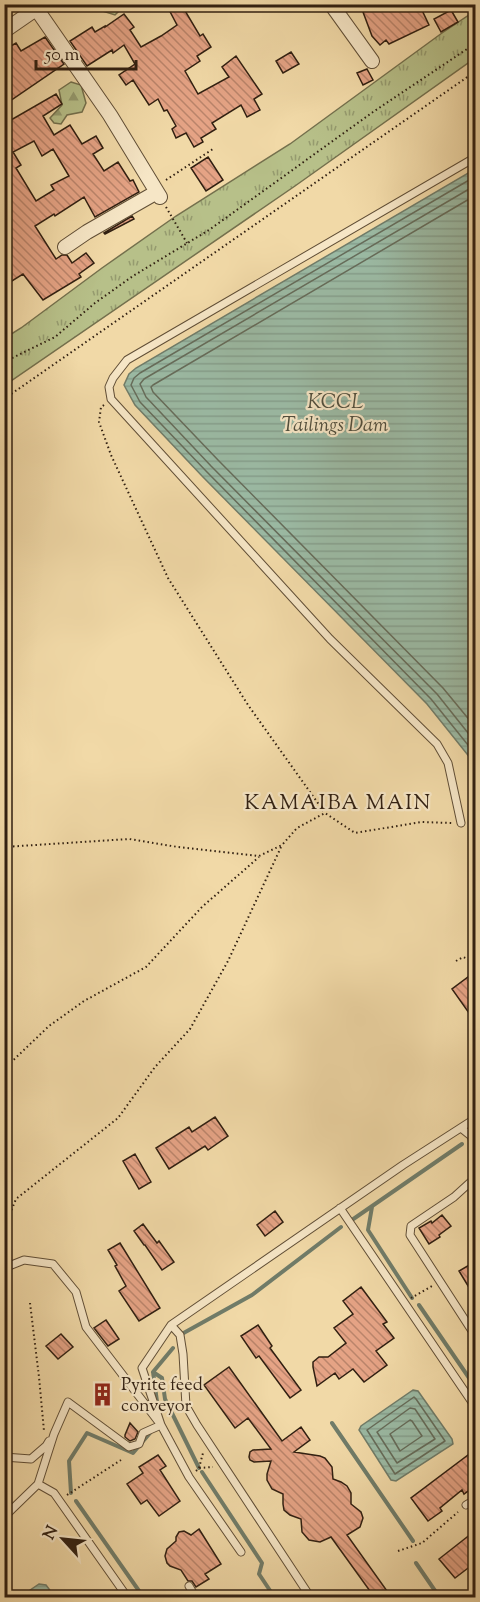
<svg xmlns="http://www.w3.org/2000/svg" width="480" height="1602" font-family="'Sorts Mill Goudy',serif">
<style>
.grass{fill:url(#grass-tufts);stroke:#74704d;stroke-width:1.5}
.forest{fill:url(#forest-firs);stroke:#74704d;stroke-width:1.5}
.water{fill:url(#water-rules);stroke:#707c69;stroke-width:1.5}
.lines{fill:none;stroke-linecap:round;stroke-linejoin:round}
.shore{stroke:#666c5a;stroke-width:1.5}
.stream{stroke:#707c69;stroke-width:4}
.building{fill:url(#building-back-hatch);stroke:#301f11;stroke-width:1.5;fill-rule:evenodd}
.service-casing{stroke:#604e36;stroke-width:9}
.minor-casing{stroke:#604e36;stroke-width:16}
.path{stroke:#301f11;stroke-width:2;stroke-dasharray:1.5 3;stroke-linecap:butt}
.service{stroke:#f6e6c6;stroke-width:7}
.minor{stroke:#f6e6c6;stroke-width:14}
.labels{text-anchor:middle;stroke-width:4.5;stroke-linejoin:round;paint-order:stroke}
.poi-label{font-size:18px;fill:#301f11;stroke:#f6e6c6;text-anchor:start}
.water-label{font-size:20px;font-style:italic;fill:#504e3d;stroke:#f6e6c6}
.quarter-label{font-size:21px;letter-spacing:1.5px;fill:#301f11;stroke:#f6e6c6}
</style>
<defs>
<pattern id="grass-tufts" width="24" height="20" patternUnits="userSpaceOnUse" patternTransform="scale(1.5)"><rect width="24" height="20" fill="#b7c089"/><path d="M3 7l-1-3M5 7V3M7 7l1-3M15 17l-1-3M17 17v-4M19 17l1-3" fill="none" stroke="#959b6f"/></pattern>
<pattern id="forest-firs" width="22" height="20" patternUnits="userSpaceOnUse" patternTransform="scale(1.5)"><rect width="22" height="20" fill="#b7c089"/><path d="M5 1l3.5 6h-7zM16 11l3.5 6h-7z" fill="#959b6f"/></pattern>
<pattern id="water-rules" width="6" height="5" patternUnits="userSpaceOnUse" patternTransform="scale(1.5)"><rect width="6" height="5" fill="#9bbaa4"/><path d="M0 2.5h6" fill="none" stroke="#869f8c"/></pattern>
<pattern id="building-back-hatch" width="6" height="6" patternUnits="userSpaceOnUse" patternTransform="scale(1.5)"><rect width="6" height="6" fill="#e5a385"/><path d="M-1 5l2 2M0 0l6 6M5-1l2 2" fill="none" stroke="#ba846b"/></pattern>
</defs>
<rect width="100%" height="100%" fill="#f1d9a7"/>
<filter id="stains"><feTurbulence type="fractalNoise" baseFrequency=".00333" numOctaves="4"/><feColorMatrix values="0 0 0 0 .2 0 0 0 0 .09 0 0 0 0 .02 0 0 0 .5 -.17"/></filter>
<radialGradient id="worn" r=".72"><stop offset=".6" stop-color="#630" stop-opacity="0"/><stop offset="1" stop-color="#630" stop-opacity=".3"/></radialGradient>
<path class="grass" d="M475,11v47l-180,128 -290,199v-47l16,-10 81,-60 74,-52 114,-72 152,-111z"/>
<path class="forest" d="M98,5h21l2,4 -6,6 -16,-5z
M71,82l10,3 5,18 -4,9 -15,3 -6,9 -7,-1 -4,-5 12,-13 -3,-15z"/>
<path class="water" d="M475,169v595l-48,-60 -225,-228 -67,-71 -11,-20 5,-11 7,-6z
M413,1390l5,1 34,48 1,5 -57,37 -5,-1 -32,-50 2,-4z
M39,1584l7,1 9,12h-35z"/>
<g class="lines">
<path class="shore" d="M476,176l-336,197 -6,5 -3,7 9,17 66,69 225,228 45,56
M476,185l-332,194 -4,5 6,13 65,69 226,228 39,49
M476,195l-323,190 -2,2 2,5 65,68 225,228 33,40
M414,1397l2,2 29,42 -50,33 -28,-44z
M410,1408l5,1 20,30 -38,24 -20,-31z
M410,1420l2,1 10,15 -22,15 -10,-17z"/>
<path class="stream" d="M372,1207l-4,23 44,68
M349,1222l113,-78
M419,1305l57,83
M180,1335l72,-40 89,-68
M153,1372l9,6 3,21 34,69
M158,1409l-5,-37 20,-24
M332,1423l81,118
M202,1472l60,91 -3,11 16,24
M71,1493l-2,-32 18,-28 46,20 17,-20
M76,1501l68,97
M416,1563l24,35"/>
</g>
<path class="building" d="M166,4h15l19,32 3,-2 8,13 -14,9 3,5 -15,10 13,23 31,-17 -7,-10 14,-11 26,38 -8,5 6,11 -13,7 -6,-12 -29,18 4,6 -15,9 2,4 -9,5 -8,-14 -10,5 -4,-9 4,-3 -9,-16 -3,1 -6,-12 -9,6 -16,-25 -7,5 -7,-10 16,-11 -11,-19 -11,8 -1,-3 -25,16 -17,-25 22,-14 3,5 10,-6v1l19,-13 10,13 -4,3 11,17 20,-11 16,-11z
M360,4h59l10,21 -40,19 -3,-4 -6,5 -8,-9z
M451,10l7,12 -17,10 -7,-13z
M45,37l19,27 -60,41v-55l12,-7 5,8z
M291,52l8,12 -16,9 -7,-12z
M367,69l6,11 -10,5 -6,-12z
M56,94l6,10 -19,12 11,19 16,-10 12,19 14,-8 7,12 -10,6 11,17 14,-9 12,19 3,-1 6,12 -44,25 -11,-20 -29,19 -1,-2 -19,12 21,33 6,-4h5l5,8 14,-10 8,10 -15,11 2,3 -38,23 -20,-26 -19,12v-162zM34,141l8,15 11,-7 16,27 -18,9 3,5 -18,11 -20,-33 5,-3 -8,-13z
M208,157l15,23 -17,11 -15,-23z
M132,216l2,3 -29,15 -1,-1z
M476,971v37l-7,5 -17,-24z
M215,1117l13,19 -20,14 -3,-4 -36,23 -13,-21 33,-21 3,5z
M135,1154l16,28 -12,7 -16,-28z
M275,1211l8,11 -18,14 -8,-11z
M442,1215l9,11 -12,9 1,2 -11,7 -10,-16 12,-7 1,2z
M143,1224l14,19 2,-2 15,21 -12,8 -17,-25h-1l-10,-14z
M120,1243l40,65 -21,13 -20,-30 7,-5 -11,-20 2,-1 -9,-15z
M476,1261v38l-17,-28z
M361,1287l26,35 -4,2 11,14 -18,13 11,14 -23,17 -11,-13 -14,10 -4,-6 -18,13 -4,-19v-5l6,-5h9l18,-14 -12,-15 19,-14 -10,-13z
M106,1320l13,19 -11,7 -14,-18z
M258,1325l14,21 -2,2 31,42 -11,8 -31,-42 -3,2 -15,-22z
M61,1334l12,13 -15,12 -12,-13z
M229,1367l53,74 19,-14 9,13 -16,12 26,4 5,2 7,9 1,12 8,3 6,4 4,7v11l10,8 2,6 -3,9 -13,8 45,63h-17l-44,-61 -11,5 -11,-2 -7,-8 -1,-13 -11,-4 -6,-5 -1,-6v-10l-11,-5 -5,-9v-6l4,-13 -17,1 -4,-2 -1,-3 1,-5 3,-2 18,-1 -23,-31 -13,10 -31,-43z
M130,1423l8,9 -3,7 -5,2 -5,-4v-2z
M476,1449v36l-12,9 -2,-4 -22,18 2,3 -14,10 -17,-23z
M158,1455l8,11 -6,4 20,31 -21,15 -12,-16 -6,4 -14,-20 16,-11 -4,-6z
M199,1529l22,35 -16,10 4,5 -13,8 -4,-6h-4l-7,-11 -11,-4 -3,-3 -2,-7 2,-7 9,-8v-4l3,-5 5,-1 7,4z
M476,1530v32l-21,16 -16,-19z"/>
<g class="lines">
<defs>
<path id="service" d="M461,823l-13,-60 -11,-19 -107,-105 -219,-240 -2,-12 4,-9 14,-18 349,-203
M461,1128l10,8 5,13
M476,1177l-22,20 -43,29 -1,9 66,102
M340,1208l136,200
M4,1268l20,-8 29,4 23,28 10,35 75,98 28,52 52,75
M171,1325l9,10 3,19 3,52 11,19 114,173
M4,1457l27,2 15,-13 3,-5
M38,1484l16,-50 14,-32 61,45 10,-3 4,-11 18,-8 -19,-57 29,-43 232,-160 73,-47
M466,1505l10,-6
M4,1517l34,-33 16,9 74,105
M189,1586l7,12"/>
<path id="minor" d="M33,4l77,111 50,82
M331,4l41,57
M4,31l39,-27
M65,247l22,-15 70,-40"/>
</defs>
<use href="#service" class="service-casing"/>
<use href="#minor" class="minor-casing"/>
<path class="path" d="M166,180l47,-31
M166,207l21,36
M4,362l51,-25 40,-34 38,-27 76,-46 164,-118 103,-69
M4,399l472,-328
M104,405l-3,2 -2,15 12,33 57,123 80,127 77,108
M4,847l125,-8 49,8 81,9 23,-11 15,-17 28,-15 30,20 66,-11 31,1
M456,961l7,-4 13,5
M4,1069l45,-43 35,-25 62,-34 56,-60 57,-50
M4,1236l5,-20 7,-17 102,-81 37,-51 35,-38 38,-68 54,-116
M411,1298l21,-12
M30,1303l9,74 5,54
M199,1468l4,-15
M196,1471l3,-3 14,-1
M67,1495l54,-35
M398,1551l24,-8 36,-31"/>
<use href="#service" class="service"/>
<use href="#minor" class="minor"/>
</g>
<defs>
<symbol id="building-bare" viewBox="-9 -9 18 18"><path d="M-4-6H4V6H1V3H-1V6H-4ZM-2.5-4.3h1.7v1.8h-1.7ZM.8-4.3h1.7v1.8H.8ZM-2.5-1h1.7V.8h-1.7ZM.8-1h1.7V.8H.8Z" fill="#8f2418" stroke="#f6e6c6" stroke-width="2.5" paint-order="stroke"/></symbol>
</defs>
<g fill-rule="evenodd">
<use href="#building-bare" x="86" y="1378" width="33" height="33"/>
</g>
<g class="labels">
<g class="poi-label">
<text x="121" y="1390">Pyrite feed<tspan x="121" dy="21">conveyor</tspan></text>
</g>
<g class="water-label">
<text x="335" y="408">KCCL<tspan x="335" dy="23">Tailings Dam</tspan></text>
</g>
<g class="quarter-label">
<text x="338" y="809">KAMAIBA MAIN</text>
</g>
</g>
<rect width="480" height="1602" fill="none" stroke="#f1d9a7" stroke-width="24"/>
<rect x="6" y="6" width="468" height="1590" fill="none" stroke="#301f11" stroke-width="3"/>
<rect x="12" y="12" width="456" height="1578" fill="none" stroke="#301f11" stroke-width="1.5"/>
<g transform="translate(63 1539) rotate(297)" stroke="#f6e6c6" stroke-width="4.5" paint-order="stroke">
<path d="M0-4.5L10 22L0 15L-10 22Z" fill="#301f11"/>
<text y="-9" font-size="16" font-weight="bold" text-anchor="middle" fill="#301f11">N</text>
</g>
<path d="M36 60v9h100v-9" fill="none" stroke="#301f11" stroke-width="3"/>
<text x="45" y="60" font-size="18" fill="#301f11" stroke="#f6e6c6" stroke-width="4.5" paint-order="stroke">50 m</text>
<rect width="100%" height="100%" filter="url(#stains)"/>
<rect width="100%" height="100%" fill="url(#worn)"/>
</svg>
